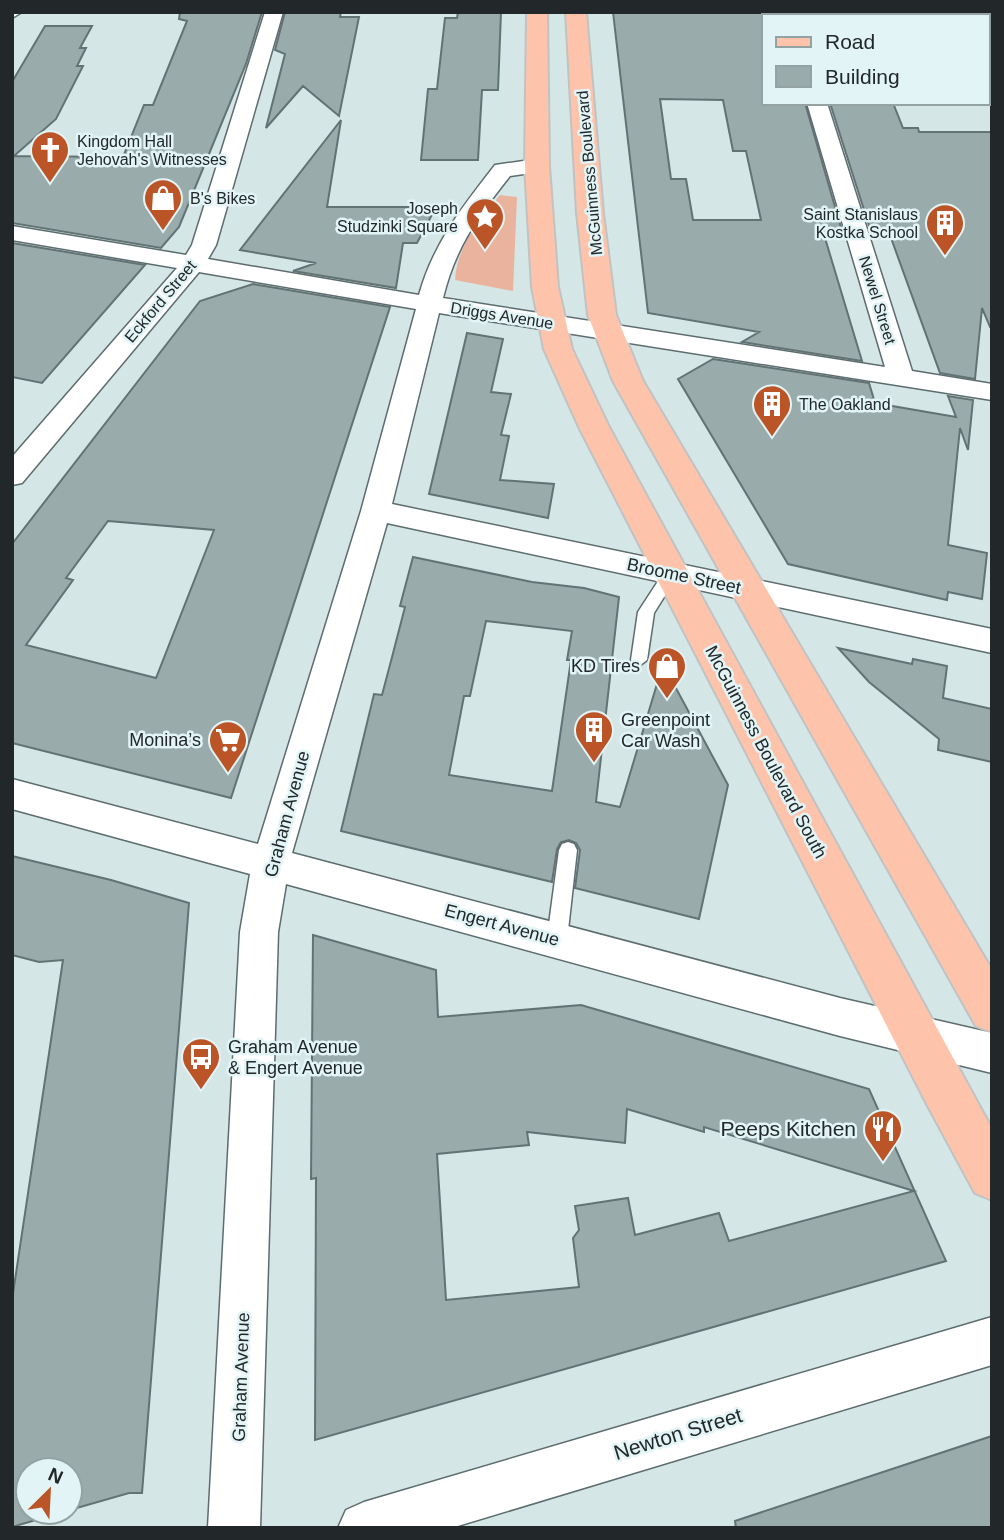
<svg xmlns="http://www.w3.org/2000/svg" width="1004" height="1540" font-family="Helvetica,sans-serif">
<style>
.green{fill:#eab39d}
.building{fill:#9aabac;stroke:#637374;stroke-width:2;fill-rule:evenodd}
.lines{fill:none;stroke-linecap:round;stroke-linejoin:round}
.service-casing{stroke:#5d6c6e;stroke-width:3}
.minor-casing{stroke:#5d6c6e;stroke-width:3}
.primary-casing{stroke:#c1c3c3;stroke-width:4}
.service{fill:#fff;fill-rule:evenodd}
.minor{fill:#fff;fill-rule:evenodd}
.primary{fill:#fec3ab;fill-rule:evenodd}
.labels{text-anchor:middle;stroke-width:5;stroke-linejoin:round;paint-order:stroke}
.far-poi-label{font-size:16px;fill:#222829;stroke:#e2f4f5;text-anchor:start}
.far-street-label{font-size:16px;fill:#222829;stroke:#e2f4f5}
.street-label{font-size:18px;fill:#222829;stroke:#e2f4f5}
.poi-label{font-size:18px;fill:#222829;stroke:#e2f4f5;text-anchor:end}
.near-poi-label{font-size:21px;fill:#222829;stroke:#e2f4f5;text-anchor:end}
.near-street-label{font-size:21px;fill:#222829;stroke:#e2f4f5}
</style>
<rect width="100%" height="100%" fill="#d5e6e7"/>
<path class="green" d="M500,195l17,2 -4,94 -58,-11c2,-34 24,-59 45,-85z"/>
<path class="building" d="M180,12h82l-16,52 -67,163 -18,21 -149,-25v-141l33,-56h47l-12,22h6l-9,18h6l-27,53 -42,37 109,1 21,-52h9l34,-84 -8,-2z
M285,12h56l-1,5h19l-20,99 -36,-30 -37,42 19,-74 -10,-4z
M458,12h43l-3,78h-16l-4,70h-57l7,-71h9l8,-71h12z
M613,12h151v91h41l39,135h-19l37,123 -120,-19 17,-10 -111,-19zM660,99l63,1 10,51h13l15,69h-68l-7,-41h-15z
M830,103h63l10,25h15l1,4h73v194l-2,1 -8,-19 -7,71 -35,-6 -49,-135h-18z
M341,120l-14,87h109l-19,36h-14l-7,45 -103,-17 23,-8 -76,-13z
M12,243l133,22 -103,118 -30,-6z
M253,284l137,23 -159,491 -219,-55v-199l188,-243zM108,521l106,9 -58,148 -130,-33 47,-65 -7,-2z
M467,333l36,6 -12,53 20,2 -10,41 8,1 -9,44 54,4 -6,34 -119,-24z
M713,359l156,24 6,20 81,14 -8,-21 25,4 -5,50 -8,-22 -12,117 39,8 -5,46 -34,-7 -1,8 -159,-36 -110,-185z
M413,557l119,25 52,6 35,9 -23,205 24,5 43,-143 65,121 -29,134 -124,-31 5,-38 -4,-7 -7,-3 -8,2 -4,7 -5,33 -211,-51 33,-137 8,1 9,-34 14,-54 -5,-1zM486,621l86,10 -5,29h4l-19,131 -103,-16 15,-79h6z
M838,648l74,16 1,-5 34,7 -4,32 49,11v53l-54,-12 1,-11 -70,-57z
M12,856l99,24 78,23 -47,590h-13l-59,17v-40h-42v42h35l-51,15v-227l51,-340 -24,2 -27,-7z
M313,935l123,35 2,47 143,-12 288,84 77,172 -631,179 1,-262 -5,1zM627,1109l77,23v-5l210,64 -185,50 -10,-28 -84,22 -7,-37 -53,8 4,24 -6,8 6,49 -133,13 -9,-146 92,-9 -2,-13 98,11z
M992,1436v92h-256l-1,-7z"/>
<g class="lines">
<defs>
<path id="service" d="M671,568l8,5 -25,40 -7,47 -8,6 -6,-2 -2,-4 7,-48 28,-43z
M568,842l6,2 3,6 -10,89 -3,6 -7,3 -7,-3 -3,-6 12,-89 3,-6z"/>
<path id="minor" d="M12,12h10l-10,6z
M265,12h18l-67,233 -8,14 211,36c14,-51 44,-89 76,-130l42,-6 8,2 3,5 -3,5 -35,5c-32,40 -55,72 -67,122l442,69 -78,-264h20l85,268 80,13v16l-553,-87 -47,191 600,125v24l-605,-130 -95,330 548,145 152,35v40l-152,-37 -554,-152 -8,48 -18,596h-52l32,-596 10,-58 -238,-65v-30l246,65 103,-333 55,-202 -217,-37 -177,211 -10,2v-28l165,-189 -165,-28v-14l174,29 6,-10z
M779,12h18l1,4h-18z
M992,1317v48l-541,163h-113l8,-18 18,-8z"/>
<path id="primary" d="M527,12h20l2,154 9,121 14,62 37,78 383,702v71l-17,-7 -47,-87 -349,-679 -35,-78 -12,-62 -7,-121z
M566,12h20l17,201 13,102 27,66 349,589v62l-16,-6 -363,-645 -25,-66 -11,-102z"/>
</defs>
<use href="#service" class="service-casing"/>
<use href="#minor" class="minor-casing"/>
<use href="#primary" class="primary-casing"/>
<use href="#service" class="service"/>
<use href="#minor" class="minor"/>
<use href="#primary" class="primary"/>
</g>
<defs>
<symbol id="church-pin" viewBox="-11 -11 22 30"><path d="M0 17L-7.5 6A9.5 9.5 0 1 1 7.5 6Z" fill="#bb5527" stroke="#e2f4f5"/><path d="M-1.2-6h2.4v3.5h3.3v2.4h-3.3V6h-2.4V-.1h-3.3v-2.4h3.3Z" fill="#fff"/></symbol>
<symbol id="shop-pin" viewBox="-11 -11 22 30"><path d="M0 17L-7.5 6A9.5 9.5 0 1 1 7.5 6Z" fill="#bb5527" stroke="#e2f4f5"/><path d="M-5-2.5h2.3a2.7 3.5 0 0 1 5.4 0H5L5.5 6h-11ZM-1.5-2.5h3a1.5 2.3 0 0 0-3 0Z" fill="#fff"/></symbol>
<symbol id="sight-pin" viewBox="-11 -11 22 30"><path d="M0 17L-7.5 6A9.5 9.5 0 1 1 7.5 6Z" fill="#bb5527" stroke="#e2f4f5"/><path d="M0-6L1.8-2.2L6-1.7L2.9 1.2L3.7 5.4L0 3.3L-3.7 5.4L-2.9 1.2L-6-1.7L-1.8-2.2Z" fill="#fff"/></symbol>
<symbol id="building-pin" viewBox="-11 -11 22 30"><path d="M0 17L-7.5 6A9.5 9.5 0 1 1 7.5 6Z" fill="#bb5527" stroke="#e2f4f5"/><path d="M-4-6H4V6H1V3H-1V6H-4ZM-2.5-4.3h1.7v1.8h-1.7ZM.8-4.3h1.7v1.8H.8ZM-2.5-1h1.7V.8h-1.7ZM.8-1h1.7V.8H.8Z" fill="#fff"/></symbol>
<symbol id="supermarket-pin" viewBox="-11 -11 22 30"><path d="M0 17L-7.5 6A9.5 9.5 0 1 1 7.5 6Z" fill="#bb5527" stroke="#e2f4f5"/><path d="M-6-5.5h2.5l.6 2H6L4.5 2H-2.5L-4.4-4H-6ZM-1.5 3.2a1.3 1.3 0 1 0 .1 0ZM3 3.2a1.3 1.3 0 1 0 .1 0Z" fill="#fff"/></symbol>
<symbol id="bus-pin" viewBox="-11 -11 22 30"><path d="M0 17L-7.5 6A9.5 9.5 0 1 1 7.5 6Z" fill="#bb5527" stroke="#e2f4f5"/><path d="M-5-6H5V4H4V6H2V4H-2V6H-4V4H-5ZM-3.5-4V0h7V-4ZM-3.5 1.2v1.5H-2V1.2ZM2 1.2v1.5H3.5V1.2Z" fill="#fff"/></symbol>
<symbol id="restaurant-pin" viewBox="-11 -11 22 30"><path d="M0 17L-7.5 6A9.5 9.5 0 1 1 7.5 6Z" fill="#bb5527" stroke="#e2f4f5"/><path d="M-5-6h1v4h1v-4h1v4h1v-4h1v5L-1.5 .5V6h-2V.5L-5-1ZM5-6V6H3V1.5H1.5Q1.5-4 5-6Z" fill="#fff"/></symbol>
</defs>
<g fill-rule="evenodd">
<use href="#church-pin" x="28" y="128" width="44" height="60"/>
<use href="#shop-pin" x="141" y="176" width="44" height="60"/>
<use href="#sight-pin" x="463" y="195" width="44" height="60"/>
<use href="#building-pin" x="923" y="201" width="44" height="60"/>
<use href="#building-pin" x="750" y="382" width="44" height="60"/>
<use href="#shop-pin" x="645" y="644" width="44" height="60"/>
<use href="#building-pin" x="572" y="708" width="44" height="60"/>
<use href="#supermarket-pin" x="206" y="718" width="44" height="60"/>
<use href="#bus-pin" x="179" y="1035" width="44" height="60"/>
<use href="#restaurant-pin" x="861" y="1107" width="44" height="60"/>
</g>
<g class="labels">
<g class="far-poi-label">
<text x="77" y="147">Kingdom Hall<tspan x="77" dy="18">Jehovah's Witnesses</tspan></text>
<text x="190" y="204">B's Bikes</text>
<text x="458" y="214" text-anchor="end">Joseph<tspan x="458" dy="18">Studzinki Square</tspan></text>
<text x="918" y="220" text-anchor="end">Saint Stanislaus<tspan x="918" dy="18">Kostka School</tspan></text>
<text x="799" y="410">The Oakland</text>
</g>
<g class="far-street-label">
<text transform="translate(589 173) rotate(-95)" y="6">McGuinness Boulevard</text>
<text transform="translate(878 300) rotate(73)" y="6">Newel Street</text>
<text transform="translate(160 301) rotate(-50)" y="6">Eckford Street</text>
<text transform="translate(502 315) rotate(9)" y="6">Driggs Avenue</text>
</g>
<g class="street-label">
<text transform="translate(684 576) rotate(12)" y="6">Broome Street</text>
<text transform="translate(766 752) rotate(62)" y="6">McGuinness Boulevard South</text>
<text transform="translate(287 814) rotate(-75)" y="6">Graham Avenue</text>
<text transform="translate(502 925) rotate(15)" y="6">Engert Avenue</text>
<text transform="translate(241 1377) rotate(-88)" y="6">Graham Avenue</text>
</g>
<g class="poi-label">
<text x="640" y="672">KD Tires</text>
<text x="621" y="726" text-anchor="start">Greenpoint<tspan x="621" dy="21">Car Wash</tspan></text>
<text x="201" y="746">Monina’s</text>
<text x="228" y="1053" text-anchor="start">Graham Avenue<tspan x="228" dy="21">&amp; Engert Avenue</tspan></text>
</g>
<g class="near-poi-label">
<text x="856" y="1136">Peeps Kitchen</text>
</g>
<g class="near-street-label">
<text transform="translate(678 1434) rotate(-17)" y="7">Newton Street</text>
</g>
</g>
<rect width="1004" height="1540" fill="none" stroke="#222829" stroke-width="28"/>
<rect x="762" y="14" width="228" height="91" fill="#e2f4f5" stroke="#95a2a3" stroke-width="2"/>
<rect x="776" y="37" width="35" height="10" fill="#fec3ab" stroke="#95a2a3" stroke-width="2"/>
<text x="825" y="49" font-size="21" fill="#222829">Road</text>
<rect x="776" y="66" width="35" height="21" fill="#9aabac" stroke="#95a2a3" stroke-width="2"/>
<text x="825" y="84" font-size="21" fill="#222829">Building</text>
<g transform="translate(49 1491) rotate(24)"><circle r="33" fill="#e2f4f5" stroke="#95a2a3" stroke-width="2"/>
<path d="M0-5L12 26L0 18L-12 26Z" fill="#bb5527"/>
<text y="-10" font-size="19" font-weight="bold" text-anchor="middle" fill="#222829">N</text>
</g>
</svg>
